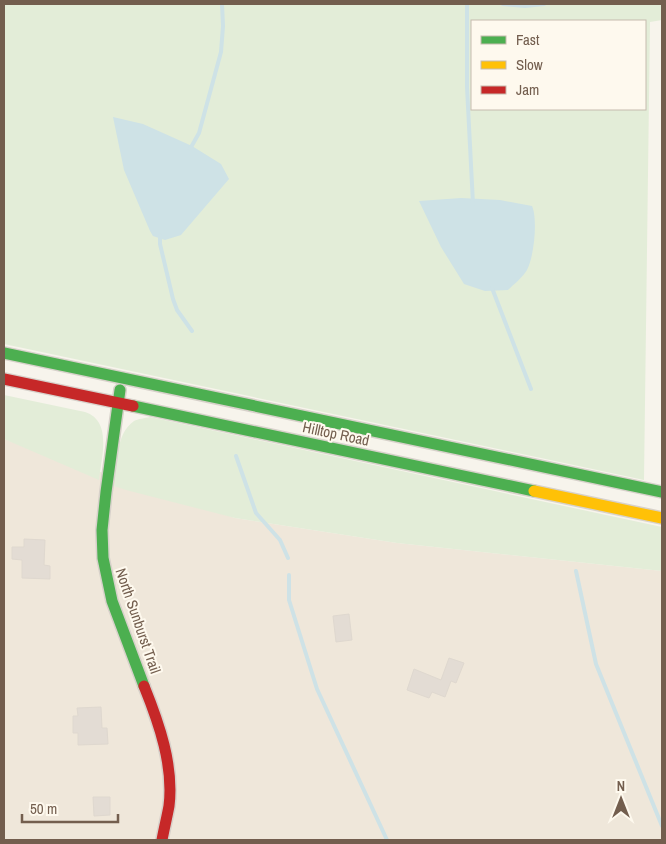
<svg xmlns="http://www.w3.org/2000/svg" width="666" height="844" font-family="'Archivo Narrow',sans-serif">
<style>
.residential{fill:#efe7da}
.green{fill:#e3edd8;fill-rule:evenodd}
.water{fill:#cee2e6}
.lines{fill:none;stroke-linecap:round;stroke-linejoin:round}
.stream{stroke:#cee2e6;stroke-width:4}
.building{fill:#e3dcd4;stroke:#dfd8cf}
.fast-casing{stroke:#d7d1ca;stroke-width:14}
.slow-casing{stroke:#d7d1ca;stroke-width:14}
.jam-casing{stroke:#d7d1ca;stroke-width:14}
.fast{stroke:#4caf50;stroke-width:11}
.slow{stroke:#ffc107;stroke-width:11}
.jam{stroke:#c62828;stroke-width:11}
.labels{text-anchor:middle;stroke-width:4;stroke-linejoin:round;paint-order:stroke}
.street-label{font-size:15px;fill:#735e4e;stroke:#fef9ee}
</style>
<rect width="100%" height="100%" fill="#f7f4ec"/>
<path class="residential" d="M4,439l231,79 162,25 265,28v269h-658z"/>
<path class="green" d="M4,4h658v16l-12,2 -6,458 -640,-136zM472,21h173v88h-173z
M4,395l81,17c28,9 16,47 14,68l-95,-41z
M150,417l512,110v44l-265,-28 -162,-25 -109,-28 -12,-4c3,-20 1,-52 20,-65 4,-2 11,-3 16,-4z"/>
<path class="water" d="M113,117l30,7 49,22 29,18 8,15 -48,56 -16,5 -12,-4 -3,-5 -26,-61z
M461,198l39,2 32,6c6,13 2,51 -5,64 -4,7 -13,14 -19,20l-23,1 -21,-7 -23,-37 -22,-46z"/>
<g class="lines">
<path class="stream" d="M467,4v83l6,117
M503,4l22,2 19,-2
M190,149l9,-16 22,-81 2,-26 -1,-22
M160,235v9l13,55 4,11 15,21
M492,288l39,101
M236,456l20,57 24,27 8,18
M576,571l20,93 66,162
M289,575v25l28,89 70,151"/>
</g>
<path class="building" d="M24,539l21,1 -1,25 6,1v13l-28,-1v-18l-10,-1v-12h12z
M349,614l3,26 -16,2 -3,-26z
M449,658l15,5 -8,20 -5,-2 -6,16 -13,-5 -3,6 -22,-8 7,-21 27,11z
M101,707l1,21h5l1,16 -30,1v-12h-5v-17h5l-1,-8z
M93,797h17v18l-16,1z"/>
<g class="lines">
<defs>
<path id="fast" d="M4,353l658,139
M120,390l-14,102 -4,38 1,28 9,43 32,85
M133,406l401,85"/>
<path id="slow" d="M534,491l128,27"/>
<path id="jam" d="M4,379l129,27
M144,686c15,37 30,80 25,120 -2,11 -5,23 -7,34"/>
</defs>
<use href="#fast" class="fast-casing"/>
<use href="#slow" class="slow-casing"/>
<use href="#jam" class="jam-casing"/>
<use href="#fast" class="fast"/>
<use href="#slow" class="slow"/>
<use href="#jam" class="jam"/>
</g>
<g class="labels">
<g class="street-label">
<text transform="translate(336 434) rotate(12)" y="5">Hilltop Road</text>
<text transform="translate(138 621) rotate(71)" y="5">North Sunburst Trail</text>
</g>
</g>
<rect width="666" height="844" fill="none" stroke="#735e4e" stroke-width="10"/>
<rect x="471" y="20" width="175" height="90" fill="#fef9ee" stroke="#c6bbae"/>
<rect x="481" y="36" width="25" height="8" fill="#4caf50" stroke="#c6bbae"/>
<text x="516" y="45" font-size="15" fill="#735e4e">Fast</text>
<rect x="481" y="61" width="25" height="8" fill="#ffc107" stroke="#c6bbae"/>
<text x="516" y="70" font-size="15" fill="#735e4e">Slow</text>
<rect x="481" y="86" width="25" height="8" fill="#c62828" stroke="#c6bbae"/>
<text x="516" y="95" font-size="15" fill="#735e4e">Jam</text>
<g transform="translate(621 799)" stroke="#fef9ee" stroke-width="4" paint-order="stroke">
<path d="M0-4L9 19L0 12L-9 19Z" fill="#735e4e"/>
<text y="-8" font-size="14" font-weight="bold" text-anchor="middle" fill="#735e4e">N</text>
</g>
<path d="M22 814v8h96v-8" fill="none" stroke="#735e4e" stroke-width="2.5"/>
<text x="30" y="814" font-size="15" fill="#735e4e" stroke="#fef9ee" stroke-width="4" paint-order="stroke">50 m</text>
</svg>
